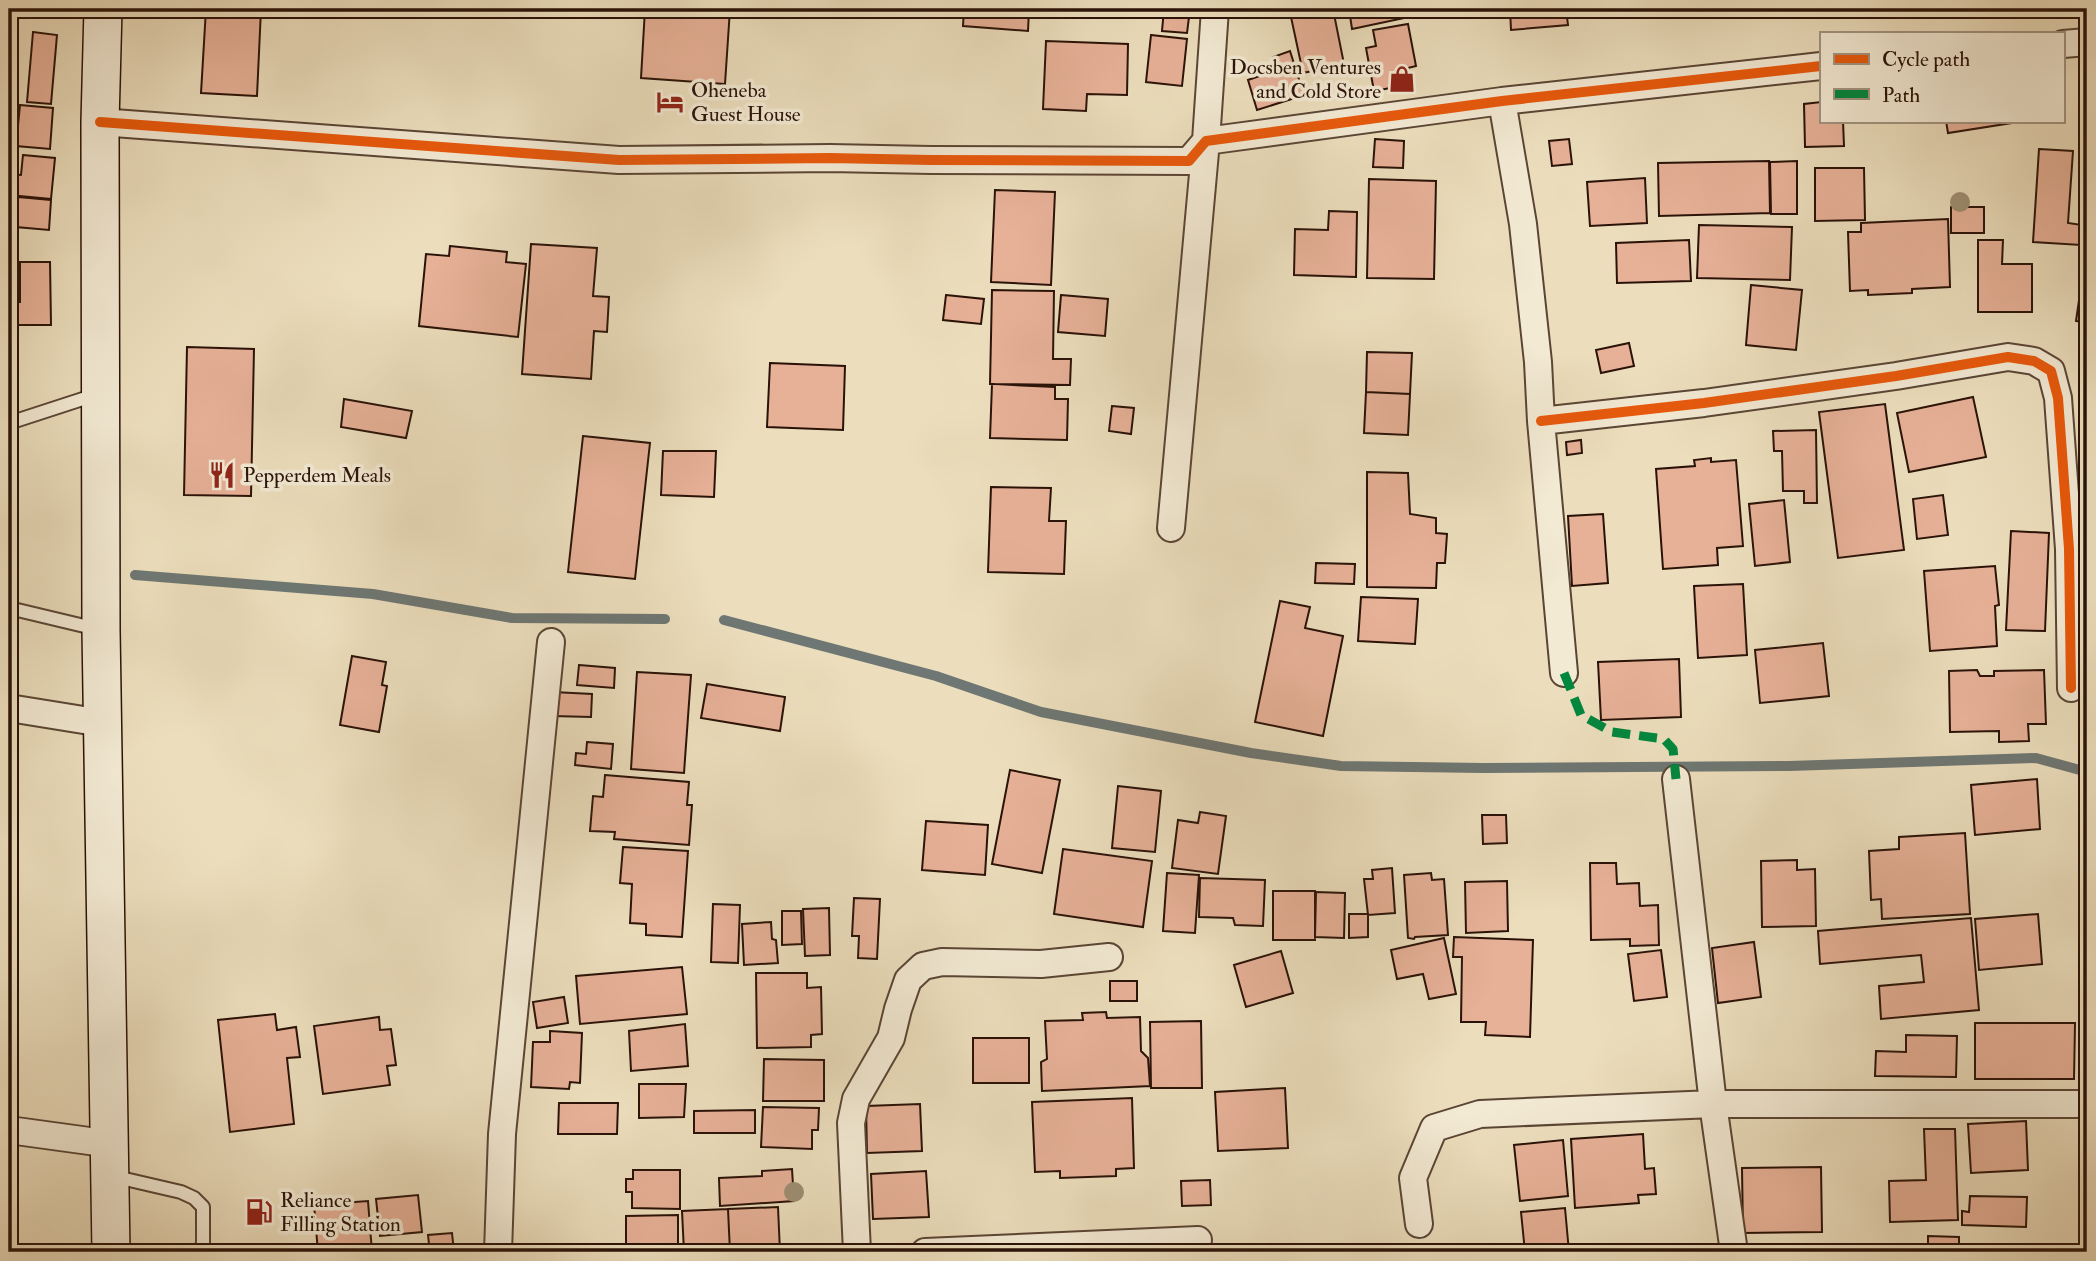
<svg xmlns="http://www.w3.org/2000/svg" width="2096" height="1261" font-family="'IM FELL Double Pica',serif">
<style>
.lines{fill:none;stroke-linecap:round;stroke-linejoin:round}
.stream{stroke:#6e7773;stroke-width:10}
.building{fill:#e7b198;stroke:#2a1208;stroke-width:2}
.service-casing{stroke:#5a4535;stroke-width:16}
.minor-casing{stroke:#5a4535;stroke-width:30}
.secondary-casing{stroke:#2a1208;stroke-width:40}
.service{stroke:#f3ead4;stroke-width:12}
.minor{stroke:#f3ead4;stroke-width:26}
.secondary{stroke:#f3ead4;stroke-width:37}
.quiet{stroke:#00873e;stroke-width:9;stroke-dasharray:18 9;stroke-linecap:butt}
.cycleway-casing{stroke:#f3ead4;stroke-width:15}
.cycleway{stroke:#e8590c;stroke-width:10}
.tree{fill:#9e8f73}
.labels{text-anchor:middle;stroke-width:7;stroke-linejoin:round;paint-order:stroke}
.poi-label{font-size:21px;fill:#2a1208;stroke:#f3ead4;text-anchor:start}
</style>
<rect width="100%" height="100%" fill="#ecdebd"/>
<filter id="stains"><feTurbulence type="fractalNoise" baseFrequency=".00286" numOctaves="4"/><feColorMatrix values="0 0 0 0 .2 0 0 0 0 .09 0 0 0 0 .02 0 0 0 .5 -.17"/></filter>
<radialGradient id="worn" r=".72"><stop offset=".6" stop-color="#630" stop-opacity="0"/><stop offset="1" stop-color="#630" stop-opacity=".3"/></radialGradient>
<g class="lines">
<path class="stream" d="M135,575l238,19 139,24 153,1
M724,620l212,56 105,36 210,41 90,13 142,2 306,-2 247,-8 51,14"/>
</g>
<path class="building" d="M206,9h55l-4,87 -56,-3z
M645,9h85l-5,75 -84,-6z
M964,9h65l-1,22 -65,-5z
M1053,9h72v8l-63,-2z
M1164,9h26l-3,24 -25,-2z
M1329,9h4l11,55 -41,9 -12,-56z
M1349,9h59l1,8 -57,12z
M1510,9h56l2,16 -57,5z
M1408,24l8,42 -12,3 3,16 -33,6 -8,-43 10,-2 -3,-16z
M33,32l24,3 -6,69 -24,-2z
M1151,35l36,4 -5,47 -36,-4z
M1046,41l82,3 -1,51 -40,-1 -1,17 -43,-2z
M1290,51l14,44 -47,15 -9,-30 29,-10 -4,-13z
M1821,102v19h22l1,25 -39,1 -1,-43z
M20,105l33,3 -3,41 -34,-3z
M1946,121h71l1,1 -70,11z
M1375,139l29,2 -1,27 -30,-1z
M1569,139l3,25 -20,2 -3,-25z
M2039,149l34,2 -5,72 14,2 -1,20 -48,-3z
M23,155l32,3 -4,41 -42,-4v-21l12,1z
M1769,161l1,52 -111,3 -1,-53z
M1797,161v53h-26l-1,-52z
M1815,168h49l1,52 -50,1z
M1645,178l2,45 -57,3 -3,-44z
M1369,179l67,2 -2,98 -67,-1z
M995,190l60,2 -4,93 -60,-3z
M18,197l33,3 -2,30 -33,-3z
M1951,207h33v26h-33z
M1329,211l28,1 -1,65 -62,-2 1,-46 33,1z
M1948,219l2,68 -38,2v4l-44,2v-5l-18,1 -2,-59h13v-9z
M1699,225l93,2 -2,53 -93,-2z
M1689,240l2,41 -74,2 -1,-40z
M1978,240h25l-1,24h30v48h-54z
M531,244l66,4 -4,48 16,1 -2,35 -13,-1 -3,48 -69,-5z
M450,246l57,6 -1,10 20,2 -8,73 -99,-11 7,-72 23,2z
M20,262h30l1,63h-36v-23h5z
M2084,266h3v57l-11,-2z
M1751,285l51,5 -6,60 -50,-5z
M992,290l62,1 -1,68h18l-1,26 -80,-1z
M946,295l38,4 -3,25 -38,-4z
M1061,295l47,4 -3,37 -47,-4z
M1629,343l5,23 -33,7 -5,-23z
M187,347l67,2 -3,147 -67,-1z
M1367,352l45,1 -2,41 -44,-2z
M770,363l75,3 -2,64 -76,-3z
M992,384l63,3v12h13l-1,41 -77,-2z
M1366,392l44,2 -2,41 -44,-2z
M1973,397l13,60 -77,15 -12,-59z
M344,399l68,12 -6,27 -65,-11z
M1885,404l19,146 -66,8 -19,-146z
M1112,406l22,2 -3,26 -22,-3z
M1816,430l1,73h-13v-12h-21l-1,-40h-8l-1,-20z
M583,436l67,7 -15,136 -67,-7z
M1581,440l1,13 -15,2 -1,-13z
M663,451h53l-2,46 -53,-2z
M1711,458v4l25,-2 7,86 -26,2 1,17 -55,4 -7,-100 39,-3 -1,-6z
M1367,472l41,1 2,41 26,4v15l11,1 -2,29h-8l-1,25 -69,-1z
M991,487l60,1 -2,33h17l-2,53 -76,-2z
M1943,495l5,40 -31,4 -4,-40z
M1784,500l6,62 -35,4 -6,-62z
M2085,506h2v56h-1z
M1603,514l5,69 -36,3 -4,-70z
M2011,531l38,2 -4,98 -39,-1z
M1316,563l39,1 -1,20 -39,-1z
M1995,566l4,39 -4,1 2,40 -67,5 -6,-80z
M1743,584l4,71 -49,3 -4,-72z
M1361,597l57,2 -3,45 -57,-3z
M1280,601l30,6 -5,21 38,8 -20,100 -68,-14z
M1823,643l6,53 -69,7 -5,-53z
M352,656l34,6 -4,23 5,1 -8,46 -39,-7z
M1679,659l2,58 -80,3 -3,-58z
M579,665l36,3 -1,20 -37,-3z
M1977,670l3,6h14v-5l50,-1 2,54h-18l1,17 -30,1v-11l-49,1 -1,-61z
M637,672l54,3 -7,98 -53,-4z
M707,684l78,13 -5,34 -79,-13z
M553,692l39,2 -1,23 -38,-1z
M587,742l26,2 -2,25 -36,-4 1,-12 10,1z
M1010,770l50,10 -18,93 -50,-9z
M605,775l84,7 -2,23h5l-3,40 -75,-6 1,-7 -25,-1 3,-35 10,1z
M2037,779l3,50 -65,6 -4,-50z
M1118,786l43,5 -6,61 -43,-4z
M1200,812l26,4 -8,58 -46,-6 6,-48 20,3z
M1482,815h24l1,28 -24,1z
M926,821l62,4 -3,50 -63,-5z
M1965,833l5,81 -88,5 -1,-20 -10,1 -2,-49 30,-2v-12z
M623,847l65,4 -6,86 -36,-2v-11l-16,-1 2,-39 -12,-1z
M1063,849l89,12 -9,66 -89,-13z
M1797,860v10l18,-1 1,57 -54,1 -1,-66z
M1590,863h26l1,21 22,-1 1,23 18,-1 1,40 -29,1v-7l-39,1z
M1392,868l3,45 -27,2 -4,-36h9l-1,-9z
M1167,873l32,2 -4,58 -32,-2z
M1431,873l1,7 12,-1 4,56 -33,2 -1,2 -6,-1 -4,-63z
M1200,878l65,2 -2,46 -28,-1 -2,-7 -34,-1z
M1507,881l1,50 -42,2 -1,-51z
M1273,891h42v49h-42z
M1316,892l29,1 -1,45 -29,-1z
M854,898l26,1 -3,60 -19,-1 1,-22h-7z
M713,904l27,1 -2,58 -27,-1z
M829,908l1,47 -25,1 -2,-47z
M782,911h19l1,33 -20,1z
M1349,914h19v23l-19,1z
M2038,914l4,50 -63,6 -4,-51z
M1971,918l8,92 -98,9 -2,-33 45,-4 -3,-27 -101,9 -2,-33z
M771,922l1,17 4,1 2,23 -34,2 -2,-41z
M1454,937l79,3 -3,97 -45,-2 1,-13h-25l1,-65h-9z
M1444,938l12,56 -27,5 -6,-25 -26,5 -6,-29z
M1754,942l7,55 -43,6 -6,-55z
M1661,950l6,47 -33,4 -6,-47z
M1281,951l12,42 -47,14 -12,-42z
M682,967l5,47 -107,10 -4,-48z
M756,973h51v15l14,-1 1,47 -11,1v12l-54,1z
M1110,981h27v20h-27z
M564,997l4,26 -31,5 -4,-26z
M1106,1012l1,6 33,-1 1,34 7,7 2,28 -108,5 -1,-29 6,-3 -2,-38 38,-1 -1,-7z
M275,1014l2,16 19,-3 4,30 -13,1 7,66 -64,8 -12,-112z
M379,1017l1,13 11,-1 5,36 -9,1 3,19 -67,9 -9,-68z
M1201,1021l1,67h-51l-1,-66z
M1975,1023h100l-1,56h-99z
M685,1024l3,42 -57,5 -2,-40z
M550,1031l32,2 -2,50 -10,-1 -1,7 -38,-2 2,-45h17z
M1906,1035l51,1 -1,41 -81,-1 1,-25 30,1z
M973,1038h56v45h-56z
M764,1059l60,1v41h-61z
M639,1084h47l-2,33 -45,1z
M1285,1088l3,60 -70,3 -3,-59z
M1132,1098l2,70 -18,1v7l-56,2v-7l-25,1 -3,-70z
M559,1103h59l-1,31h-59z
M920,1104l2,47 -55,2 -1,-47z
M763,1107l56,1 -1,22h-6v19l-51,-2z
M755,1110v23h-61v-22z
M2026,1121l2,49 -57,3 -3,-49z
M1924,1129h31l3,91 -68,2 -1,-41 37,-1z
M1643,1134l2,35 9,-1 2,26 -18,1 1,8 -64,5 -4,-69z
M1563,1140l5,56 -48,5 -6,-56z
M1821,1167l1,65 -79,1 -1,-65z
M792,1169l2,32 -74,5 -1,-28 43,-2v-5z
M633,1170h47v39l-48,-1v-16h-6v-13h7z
M926,1171l3,46 -56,2 -2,-45z
M1210,1180l1,25 -29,1 -1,-25z
M418,1195l4,37 -42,4 -4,-37z
M1970,1196l57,1 -1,30 -64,-2v-14l7,1z
M368,1201l4,51h-54l-4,-47z
M778,1207l2,45h-50l-2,-43z
M1565,1208l4,44h-44l-4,-40z
M728,1209l2,43h-46l-2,-41z
M678,1215v37h-52v-36z
M452,1233l2,19h-40v-7l15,-1 -1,-9z
M1928,1236l31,1v15h-31z
M1338,1248l61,4h-61z"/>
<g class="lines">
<defs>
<path id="service" d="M9,423l86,-28
M9,608l88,21
M112,1176l69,16 13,6 9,9v36l-3,9"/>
<path id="minor" d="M2063,44l24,-2
M1502,101l21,123 15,138 3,59 23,252
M100,122l519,38 211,-2 101,2 258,1 17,-20 296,-40 319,-35
M1541,421l163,-18 192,-27 112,-19 26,4 17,10 7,27 11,151 2,139
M1171,528l35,-387 9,-132
M9,708l93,15
M1676,779l37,325 21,148
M9,1130l102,14
M1419,1224l-6,-46 21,-50 46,-14 233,-10h374
M498,1252l4,-118 49,-492
M857,1252l-6,-129 5,-24 35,-61 7,-29 10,-29 15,-14 19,-4 99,2 68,-7
M925,1252l273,-12"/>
<path id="secondary" d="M103,9l-3,113 1,508 10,622"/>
</defs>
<use href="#service" class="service-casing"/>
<use href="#minor" class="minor-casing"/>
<use href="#secondary" class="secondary-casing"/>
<use href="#service" class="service"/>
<use href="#minor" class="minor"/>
<use href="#secondary" class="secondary"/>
<path class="quiet" d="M1564,673l17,42 31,17 52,7 9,10 3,30"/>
<defs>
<path id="cycleway" d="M100,122l519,38 211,-2 101,2 258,1 17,-20 296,-40 319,-35
M1541,421l163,-18 192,-27 112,-19 26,4 17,10 7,27 11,151 2,139"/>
</defs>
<use href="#cycleway" class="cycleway-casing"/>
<use href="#cycleway" class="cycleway"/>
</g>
<g class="tree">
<circle cx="1960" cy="202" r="10"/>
<circle cx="794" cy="1192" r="10"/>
</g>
<defs>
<symbol id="shop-bare" viewBox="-9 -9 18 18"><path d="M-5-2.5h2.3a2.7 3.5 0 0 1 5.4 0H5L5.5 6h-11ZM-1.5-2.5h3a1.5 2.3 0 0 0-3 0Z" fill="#8f2418" stroke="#f3ead4" stroke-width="2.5" paint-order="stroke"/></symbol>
<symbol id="hotel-bare" viewBox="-9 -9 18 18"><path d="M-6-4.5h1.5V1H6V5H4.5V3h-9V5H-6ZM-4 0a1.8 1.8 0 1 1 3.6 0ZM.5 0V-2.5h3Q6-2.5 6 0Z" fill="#8f2418" stroke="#f3ead4" stroke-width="2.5" paint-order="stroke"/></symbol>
<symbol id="restaurant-bare" viewBox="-9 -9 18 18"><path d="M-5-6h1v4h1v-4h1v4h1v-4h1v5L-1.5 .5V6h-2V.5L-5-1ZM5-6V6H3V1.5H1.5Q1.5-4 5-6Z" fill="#8f2418" stroke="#f3ead4" stroke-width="2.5" paint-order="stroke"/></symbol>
<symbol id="fuel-bare" viewBox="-9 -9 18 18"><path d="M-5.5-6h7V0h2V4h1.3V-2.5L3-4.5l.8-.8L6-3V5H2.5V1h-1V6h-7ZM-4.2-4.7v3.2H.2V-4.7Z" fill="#8f2418" stroke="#f3ead4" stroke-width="2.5" paint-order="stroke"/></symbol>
</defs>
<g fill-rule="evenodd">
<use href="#shop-bare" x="1383" y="60" width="38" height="38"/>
<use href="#hotel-bare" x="651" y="83" width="38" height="38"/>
<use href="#restaurant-bare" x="203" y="456" width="38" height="38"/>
<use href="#fuel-bare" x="240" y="1193" width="38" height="38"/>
</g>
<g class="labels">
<g class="poi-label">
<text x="1381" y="74" text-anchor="end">Docsben Ventures<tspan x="1381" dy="24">and Cold Store</tspan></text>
<text x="691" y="97">Oheneba<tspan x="691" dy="24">Guest House</tspan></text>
<text x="243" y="482">Pepperdem Meals</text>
<text x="280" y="1207">Reliance<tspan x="280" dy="24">Filling Station</tspan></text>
</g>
</g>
<rect width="2096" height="1261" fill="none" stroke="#ecdebd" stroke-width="35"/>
<rect x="10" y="10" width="2075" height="1240" fill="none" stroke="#2a1208" stroke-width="3.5"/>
<rect x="18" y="18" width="2061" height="1226" fill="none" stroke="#2a1208" stroke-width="2"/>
<rect x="1820" y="32" width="245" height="91" fill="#f3ead4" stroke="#a39482" stroke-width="2"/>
<rect x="1834" y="54" width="35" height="10" fill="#e8590c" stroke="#a39482" stroke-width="2"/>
<text x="1882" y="66" font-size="21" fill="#2a1208">Cycle path</text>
<rect x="1834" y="89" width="35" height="10" fill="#00873e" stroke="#a39482" stroke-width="2"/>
<text x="1882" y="102" font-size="21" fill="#2a1208">Path</text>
<rect width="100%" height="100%" filter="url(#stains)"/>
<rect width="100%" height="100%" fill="url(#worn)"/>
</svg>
